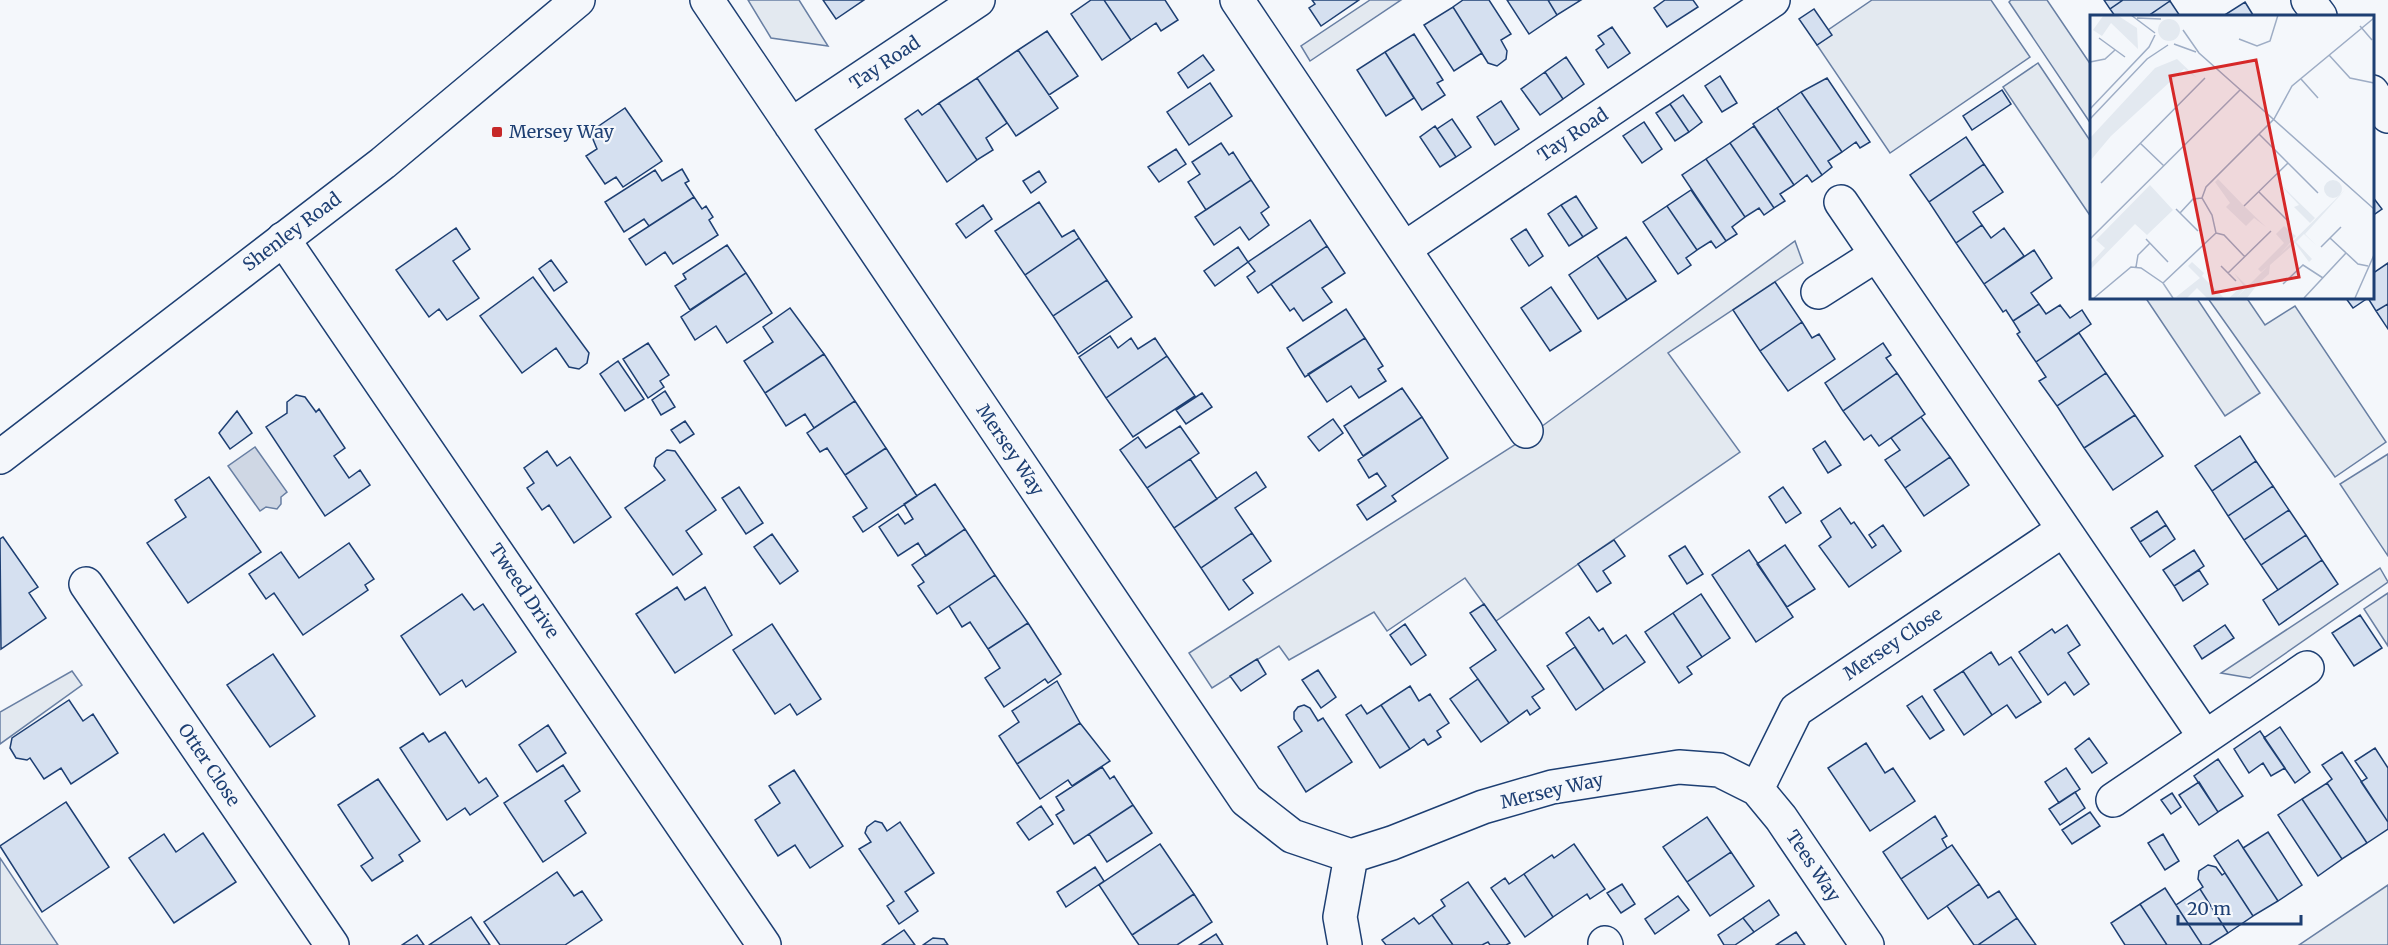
<svg xmlns="http://www.w3.org/2000/svg" width="2388" height="945" font-family="Merriweather,serif">
<style>
.green{fill:#e3e9f0;stroke:#687fa3;stroke-width:1.5}
.water{fill:#cfd7e4;stroke:#687fa3;stroke-width:1.5}
.building{fill:#d5e0f0;stroke:#1d3f73;stroke-width:1.5}
.lines{fill:none;stroke-linecap:round;stroke-linejoin:round}
.street-casing{stroke:#1d3f73;stroke-width:36}
.secondary-casing{stroke:#1d3f73;stroke-width:36}
.street{stroke:#f4f7fb;stroke-width:33}
.secondary{stroke:#f4f7fb;stroke-width:33}
.poi-dot{fill:#c62828;stroke:#f4f7fb;stroke-width:2}
.labels{text-anchor:middle;stroke-width:4.5;stroke-linejoin:round;paint-order:stroke}
.street-label{font-size:18px;fill:#1d3f73;stroke:#f4f7fb}
.poi-label{font-size:18px;fill:#1d3f73;stroke:#f4f7fb;text-anchor:start}
.inset-road{fill:none;stroke:#9eadc5;stroke-width:1.5}
.view{fill:#d62828;fill-opacity:0.15;stroke:#d62828;stroke-width:3}
.inset-edge{fill:none;stroke:#1d3f73;stroke-width:3}
</style>
<rect width="100%" height="100%" fill="#f4f7fb"/>
<path class="green" d="M748,0h51l29,46 -57,-8z
M1370,0h31l-91,61 -9,-15z
M1872,0h119l39,57 -140,96 -73,-108 14,-10 -3,-5z
M2011,0h36l44,65v59l-82,-122z
M2038,63l53,79v75l-88,-130z
M1795,241l8,22 -135,90 72,99 -244,169 -31,-43 -78,53 -13,-19 -85,48 -10,-14 -67,42 -23,-35 341,-218z
M2145,297h51l64,96 -35,23z
M2207,297h39l19,28 30,-19 91,136 -51,35z
M2388,454v102l-48,-72z
M2380,568l8,14 -138,96 -29,-5z
M2388,593v53l-24,-37z
M72,671l10,14 -82,59v-32z
M0,858l58,87h-58z
M2388,885v60h-89z"/>
<path class="water" d="M255,447l32,45 -6,5v7l-4,5 -11,-2 -6,4 -32,-45z"/>
<path class="building" d="M823,0h41l-28,19z
M1091,0h13l27,40 -29,20 -31,-46z
M1104,0h61l13,20 -17,11 -5,-8 -25,17z
M1312,0h47l-38,26 -12,-18 6,-4z
M1463,0h26l22,34 -10,6 6,11 -1,8 -9,7 -9,-3 -35,-56z
M1507,0h41l9,15 -28,19z
M1548,0h33l-24,15z
M1665,0h28l5,7 -31,20 -13,-19z
M2104,0h19l-13,9z
M2123,0h46l1,1 -22,15h-33l-5,-7z
M2170,1l10,15h-32z
M2245,2l8,13 -1,1h-29z
M1453,7l29,46 -28,18 -30,-46z
M1814,9l18,26 -15,10 -18,-26z
M1612,27l18,26 -22,15 -12,-18 8,-6 -6,-8z
M1047,31l31,45 -29,19 -31,-45z
M1414,34l29,46 -6,3 8,12 -23,15 -37,-58z
M1018,50l40,58 -42,28 -39,-58z
M1385,52l29,46 -28,18 -29,-46z
M1203,55l11,15 -26,18 -10,-15z
M1566,57l18,27 -21,15 -18,-27z
M1545,72l18,27 -23,16 -19,-26z
M1720,76l17,27 -15,9 -17,-26z
M977,78l30,45 -21,15 7,12 -16,10 -38,-57z
M1827,78l43,64 -10,6 -4,-6 -14,10 -41,-60z
M1210,83l22,33 -43,29 -22,-33z
M2002,90l9,14 -39,26 -9,-14z
M1801,92l41,60 -14,9 4,6 -10,8 -45,-67z
M1683,95l19,27 -13,10 -19,-28z
M1501,101l18,28 -24,16 -18,-28z
M939,103l38,57 -30,22 -42,-63 13,-9 4,5z
M1670,104l19,28 -14,9 -19,-28z
M625,108l37,53 -39,26 -7,-10 -11,7 -19,-28 11,-7 -7,-17z
M1777,108l45,67 -10,7 -5,-7 -13,10 -41,-61z
M1452,119l19,28 -15,10 -19,-28z
M1644,122l18,27 -20,14 -19,-27z
M1435,126l21,31 -16,10 -20,-30z
M1754,126l40,59 -14,9 5,7 -11,7 -44,-65z
M1966,137l18,27 -55,38 -19,-27z
M1221,143l8,12 4,-3 18,28 -45,30 -18,-28 12,-8 -8,-12z
M1730,143l44,65 -10,7 -5,-7 -14,9 -39,-58z
M1176,149l10,15 -27,18 -11,-15z
M1706,159l39,58 -13,10 5,7 -11,7 -44,-66z
M1984,164l19,28 -30,20 9,13 -26,18 -27,-41z
M682,169l7,12 -4,2 9,14 -45,29 -5,-7 -20,13 -19,-30 50,-32 7,11z
M1039,171l7,11 -15,11 -8,-12z
M1251,180l18,27 -8,6 8,12 -20,15 -9,-13 -26,18 -19,-28z
M1691,190l35,51 -10,7 -5,-7 -14,9 -30,-44z
M1576,196l21,32 -14,9 -22,-32z
M2372,196l10,13 -10,7z
M694,197l8,12 4,-3 7,11 -4,3 9,15 -45,29 -8,-12 -19,13 -17,-26z
M1039,202l23,35 12,-7 5,8 -54,37 -30,-44z
M983,205l9,14 -26,19 -10,-14z
M1561,205l22,32 -14,9 -21,-32z
M1667,206l30,44 -11,8 5,7 -13,9 -35,-52z
M1310,220l17,26 -69,47 -11,-16 8,-6 -7,-9z
M1982,225l9,13 13,-10 20,28 -40,28 -28,-41z
M456,228l14,21 -17,12 26,37 -32,22 -8,-11 -10,8 -33,-47z
M1526,229l17,27 -14,10 -18,-27z
M1626,237l30,44 -29,19 -30,-44z
M1079,238l28,42 -54,36 -28,-41z
M727,245l19,28 -56,37 -15,-24 11,-7 -3,-5z
M1327,246l18,27 -23,15 10,14 -29,19 -9,-13 -4,3 -19,-27z
M1238,247l10,15 -33,24 -11,-15z
M2034,250l18,28 -21,15 8,11 -26,17 -7,-11 -3,2 -19,-28z
M1597,256l30,44 -29,19 -29,-44z
M551,260l16,22 -13,9 -15,-22z
M2388,263v41l-12,7 -8,-13 -15,10 -8,-11h27v-23z
M746,273l26,40 -45,30 -11,-17 -21,14 -14,-23z
M533,277l56,76 -2,10 -8,6 -10,-2 -13,-19 -34,25 -42,-57z
M1107,280l25,37 -54,37 -25,-38z
M1775,282l27,40 -42,29 -27,-41z
M1551,287l30,44 -31,20 -29,-43z
M2039,304l7,10 14,-9 10,13 12,-8 9,14 -55,38 -19,-28 3,-2 -7,-11z
M2388,304v25l-12,-18z
M790,308l34,46 -59,39 -21,-32 29,-19 -10,-15z
M1346,309l19,29 -60,39 -18,-29z
M1802,322l10,16 7,-4 16,25 -47,32 -28,-40z
M2079,333l27,40 -49,33 -18,-25 7,-4 -10,-15z
M1110,336l8,12 13,-10 7,11 17,-11 12,18 -61,42 -27,-41z
M1365,338l18,28 -5,3 8,12 -27,17 -8,-12 -24,16 -19,-28z
M648,343l21,32 -9,6 4,6 -16,11 -25,-39z
M1883,343l8,12 -5,3 11,15 -54,38 -18,-28z
M824,354l31,47 -41,27 -9,-14 -19,12 -21,-33z
M1167,356l28,40 -62,41 -27,-39z
M618,361l26,38 -19,12 -25,-37z
M1897,373l28,41 -46,32 -8,-11 -7,5 -21,-29z
M2106,373l29,42 -51,33 -27,-42z
M1402,388l20,29 -59,39 -19,-30z
M665,391l10,16 -14,8 -9,-15z
M1202,393l10,14 -26,17 -10,-14z
M296,395l9,2 11,15 3,-3 26,39 -11,8 15,22 11,-8 10,15 -45,31 -59,-89 21,-14v-11z
M855,401l31,47 -41,27 -18,-27 -7,4 -13,-19z
M237,411l15,22 -22,16 -11,-16z
M2135,415l28,41 -50,34 -29,-42z
M1422,417l26,41 -56,38 4,5 -29,19 -10,-15 29,-19 -9,-13 -8,5 -11,-18z
M1921,417l29,40 -45,31 -20,-28 15,-10 -9,-12z
M1333,419l10,14 -24,18 -11,-14z
M685,421l9,13 -14,9 -9,-13z
M1180,426l19,27 -52,35 -27,-38 18,-13 8,11z
M2240,436l16,25 -44,30 -17,-25z
M1825,441l16,24 -13,8 -15,-24z
M886,448l31,48 -54,36 -10,-15 14,-9 -22,-33z
M667,450l8,1 41,59 -30,21 16,23 -29,21 -48,-67 40,-28 -11,-14 2,-8z
M547,451l10,15 13,-9 41,60 -37,26 -25,-38 -7,5 -15,-22 7,-5 -10,-15z
M1950,457l19,28 -45,31 -19,-28z
M1190,459l27,40 -43,29 -27,-40z
M2256,461l17,25 -45,30 -16,-25z
M1256,472l10,15 -31,21 17,25 -51,35 -27,-40z
M209,477l52,75 -73,51 -41,-60 39,-26 -11,-17z
M935,484l30,45 -39,27 -8,-13 -20,13 -19,-29 19,-13 7,10 8,-5 -9,-15z
M2273,486l16,24 -45,30 -16,-24z
M739,487l24,36 -17,11 -24,-36z
M1783,487l18,26 -15,10 -17,-26z
M1840,508l11,16 3,-2 18,26 4,-3 -7,-10 14,-10 18,26 -52,36 -30,-41 12,-9 -10,-16z
M2289,510l17,25 -45,30 -17,-25z
M2157,511l9,14 -26,17 -9,-14z
M2166,525l9,14 -25,18 -10,-15z
M965,529l30,46 -58,39 -19,-28 6,-4 -12,-17z
M1252,533l19,28 -28,19 10,13 -24,17 -28,-42z
M772,534l26,37 -18,13 -26,-37z
M2306,535l16,25 -44,30 -17,-25z
M3,537l35,50 -9,6 17,25 -45,31 -1,-110z
M1614,540l11,16 -22,15 8,12 -14,9 -19,-28z
M349,543l25,36 -9,6 3,5 -65,45 -29,-42 -8,6 -17,-25 32,-22 18,26z
M1785,545l30,44 -28,18 -30,-43z
M1685,546l18,28 -16,10 -18,-28z
M1749,550l44,67 -37,25 -44,-67z
M2194,550l10,16 -30,20 -11,-16z
M2322,560l16,24 -59,41 -16,-25z
M2199,570l9,14 -25,17 -9,-15z
M995,575l33,48 -40,26 -18,-27 -8,5 -13,-21z
M677,587l8,13 20,-13 27,48 -57,38 -39,-59z
M462,594l12,16 9,-6 33,48 -50,35 -4,-7 -22,15 -39,-59z
M1701,594l29,44 -28,19 -29,-44z
M1484,604l60,85 -12,8 8,11 -10,7 -3,-5 -18,13 -39,-55 26,-18 -26,-37z
M1673,613l29,44 -15,10 5,7 -13,9 -34,-51z
M2360,615l22,33 -28,18 -22,-33z
M1589,617l10,14 4,-3 10,16 13,-9 19,27 -41,28 -38,-57z
M1028,623l33,51 -13,9 -3,-4 -41,28 -19,-29 15,-10 -12,-19z
M772,624l49,75 -24,16 -7,-11 -15,10 -42,-64z
M1405,624l21,31 -15,10 -21,-30z
M2067,625l13,20 -12,8 21,31 -15,11 -9,-13 -17,13 -29,-43 33,-23 3,4z
M2225,625l9,13 -32,21 -8,-13z
M1575,647l29,43 -28,20 -29,-44z
M1991,652l8,13 12,-8 30,45 -25,16 -9,-13 -15,10 -29,-44z
M273,654l42,62 -45,31 -43,-62z
M1257,659l9,15 -25,17 -11,-15z
M1318,670l18,27 -15,11 -19,-28z
M1963,671l29,44 -28,20 -30,-45z
M1478,679l31,44 -28,19 -31,-43z
M1057,681l23,42 -63,41 -18,-28 20,-14 -7,-11z
M1410,686l9,15 11,-7 19,29 -12,8 4,6 -13,8 -4,-6 -14,10 -29,-44z
M1922,696l22,34 -14,9 -23,-33z
M69,700l14,21 10,-7 25,39 -47,31 -10,-16 -17,11 -14,-21 -3,2 -11,-2 -6,-10 2,-10z
M1304,705l6,3 8,13 5,-3 29,44 -46,30 -28,-45 24,-16 -8,-12v-7l4,-5z
M1361,705l6,9 14,-9 29,44 -30,19 -34,-53z
M1080,723l30,38 -38,25 -4,-6 -28,19 -23,-35z
M548,725l18,28 -29,19 -18,-27z
M2280,727l30,45 -15,11 -31,-45z
M2260,731l25,37 -14,8 -8,-13 -14,10 -15,-24z
M445,732l34,51 7,-5 12,18 -28,19 -5,-7 -18,12 -47,-72 23,-15 6,9z
M2089,738l18,25 -15,10 -17,-24z
M1866,743l19,30 8,-5 22,33 -45,30 -42,-63z
M2375,748l13,20v54l-27,-40 6,-4 -12,-17z
M2342,752l46,70v7l-21,14 -40,-60 5,-4 -10,-14z
M2218,759l25,37 -25,16 -24,-36z
M563,765l17,26 -15,10 21,32 -43,29 -39,-59z
M1102,767l8,12 4,-3 19,29 -59,39 -18,-29 8,-5 -8,-13z
M2066,768l14,21 -21,14 -14,-21z
M794,770l49,76 -33,22 -15,-23 -17,11 -23,-36 25,-17 -11,-17z
M378,779l42,62 -21,14 4,6 -31,20 -11,-15 12,-8 -35,-53z
M2199,782l19,30 -19,13 -20,-30z
M2327,783l40,60 -25,16 -40,-60z
M2075,792l10,16 -25,17 -11,-16z
M2172,793l9,14 -10,7 -10,-14z
M2302,799l40,60 -24,17 -40,-61z
M66,802l43,65 -67,45 -42,-66z
M1133,805l19,28 -45,29 -18,-28z
M1041,806l12,18 -24,16 -12,-17z
M2090,812l10,14 -28,18 -10,-14z
M1935,816l12,20 -5,3 5,9 -46,31 -18,-27z
M1707,817l24,35 -44,30 -24,-35z
M875,821l7,2 5,8 13,-9 34,51 -29,19 13,19 -19,13 -12,-18 7,-5 -35,-52 12,-7 -6,-9 2,-6z
M2268,832l34,53 -24,16 -35,-53z
M203,833l33,49 -62,41 -45,-65 35,-24 12,18z
M2163,834l16,27 -14,9 -17,-27z
M2238,840l40,61 -25,15 -39,-60z
M1160,844l34,50 -62,41 -33,-50z
M1574,844l31,45 -15,10 -3,-5 -34,23 -29,-43 28,-19 2,3z
M1952,845l27,39 -51,35 -27,-40z
M1731,852l23,34 -44,30 -23,-34z
M2208,865l8,2 6,8 3,-2 28,43 -25,17 -28,-44 3,-2 -5,-8 1,-8z
M1095,867l9,14 -38,26 -9,-15z
M557,872l17,24 8,-5 20,29 -37,25h-65l-16,-23z
M1524,874l29,43 -28,20 -34,-49 14,-10 4,6z
M1468,882l42,61 -4,2h-16l-2,-3 -6,3h-29l-21,-30 13,-9 -4,-6z
M1622,884l13,20 -14,9 -14,-20z
M1979,884l9,14 11,-7 18,27 -39,27h-4l-27,-39z
M2165,888l11,17 26,40h-35l-27,-41z
M2200,889l28,44 -19,12h-7l-26,-40z
M1194,894l18,28 -35,23h-38l-7,-10z
M1678,896l11,14 -34,24 -10,-15z
M1769,900l10,15 -25,17 -11,-14z
M2140,904l27,41h-42l-14,-22z
M1432,915l21,30h-67l-4,-5 32,-22 5,6z
M471,917l19,28h-61z
M1743,918l11,14 -19,13h-11l-6,-10z
M2017,918l19,27h-58z
M904,930l11,15h-33z
M1796,932l9,13h-29z
M1216,934l7,11h-24z
M417,935l7,10h-22z
M933,938l11,1 4,6h-25z"/>
<g class="lines">
<defs>
<path id="street" d="M707,0l539,800 46,36 59,20 41,-13 91,-36 69,-20 127,-20 40,3 38,19 24,29 86,127
M1237,0l289,431
M2308,0l12,16
M2372,92l16,24
M791,125l187,-125
M1841,202l364,535
M283,239l481,706
M1404,249l369,-249
M1818,292l58,-37
M86,584l246,361
M1757,789l39,-79 267,-180
M2113,800l194,-132
M1605,943l1,2
M1345,945l-5,-28 11,-61"/>
<path id="secondary" d="M0,457l383,-294 195,-163"/>
</defs>
<use href="#street" class="street-casing"/>
<use href="#secondary" class="secondary-casing"/>
<use href="#street" class="street"/>
<use href="#secondary" class="secondary"/>
</g>
<rect class="poi-dot" x="491" y="126" width="12" height="12" rx="3"/>
<g class="labels">
<g class="street-label">
<text transform="translate(885 63) rotate(-34)" y="6">Tay Road</text>
<text transform="translate(1573 135) rotate(-34)" y="6">Tay Road</text>
<text transform="translate(292 232) rotate(-37)" y="6">Shenley Road</text>
<text transform="translate(1010 450) rotate(56)" y="6">Mersey Way</text>
<text transform="translate(524 591) rotate(56)" y="6">Tweed Drive</text>
<text transform="translate(1893 644) rotate(-34)" y="6">Mersey Close</text>
<text transform="translate(209 765) rotate(56)" y="6">Otter Close</text>
<text transform="translate(1552 791) rotate(-13)" y="6">Mersey Way</text>
<text transform="translate(1813 866) rotate(56)" y="6">Tees Way</text>
</g>
<g class="poi-label">
<text x="509" y="138">Mersey Way</text>
</g>
</g>
<g transform="translate(2090 15)">
<rect width="284" height="284" fill="#f4f7fb"/>
<path d="M27,0l20,13 1,21 -27,-26 -9,13 -9,-6 10,-14zM68 15a11 11 0 1 1 22 0a11 11 0 1 1-22 0ZM87,44l20,19 -13,-9 -73,67 -21,25v-23l65,-70zM128,164l26,27 22,21 -12,-9 -8,8 -20,-19 4,-4 -15,-21zM185,164l40,39 -5,5 -16,-16 5,-2zM234 174a9 9 0 1 1 18 0a9 9 0 1 1-18 0ZM60,170l23,25 -26,25 -12,-11 -45,46v-6l15,-16 -9,-8zM255,175l-40,44 12,12 -13,-12 -8,8 16,17 -3,3 -14,-19 -25,22 -1,9 -11,10 -3,-2 2,3 -10,13h-18l14,-13 -9,-12 13,13 -11,12 32,-32 -7,6 -3,-3 26,-26 -8,-9 8,-8 12,10 -16,18zM102,247l12,11 -2,3 22,22h-17l-10,-10 -10,10 -11,-1 24,-19 -12,-12z" fill="#e3e9f0"/>
<path class="inset-road" d="M41,0l24,18M188,0h24M47,3l24,1M270,11l12,14M93,15l16,23 175,156M9,23l26,19M149,24l18,7 13,-5 8,-26M84,29l22,8M239,40l21,23 24,5M0,47l15,-3 10,-9M211,64l17,19M0,94l59,-62 6,-12M0,104l57,-60 21,-14M169,119l59,59M50,128l24,23M11,168l104,-105M169,177l30,30M154,191l44,-43M86,194l22,22M90,198l13,-14 9,-1M126,218l-4,-18 -10,-17 4,-11 68,-68 18,-33 82,-68M126,218l8,2 21,22M240,223l28,26 10,2M0,224l150,-149M56,224l22,23M231,232l20,-20M131,251l15,15M46,252l2,-12 12,-12M138,258l43,-42M73,268l53,-50M73,268l10,15M193,269l20,-19 20,13M4,283l37,-31 10,1 22,15M214,283l42,-45M265,283l19,-43"/>
<path class="view" d="M166,45l43,217 -86,16 -43,-217z"/>
<rect width="284" height="284" class="inset-edge"/>
</g>
<path d="M2178 915v9h123v-9" fill="none" stroke="#1d3f73" stroke-width="3"/>
<text x="2187" y="915" font-size="18" fill="#1d3f73" stroke="#f4f7fb" stroke-width="4.5" paint-order="stroke">20 m</text>
</svg>
